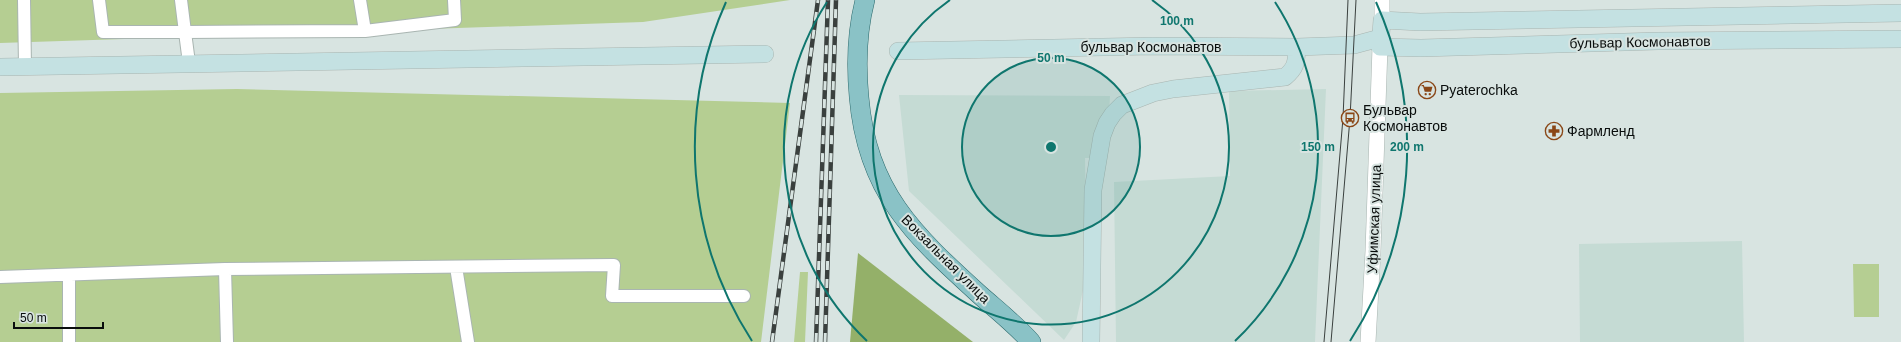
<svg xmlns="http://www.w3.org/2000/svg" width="1901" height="342" font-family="Arial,sans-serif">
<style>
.built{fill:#c5dbd4}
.green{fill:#b5ce92}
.forest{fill:#94b069}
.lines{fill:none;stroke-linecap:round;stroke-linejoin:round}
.minor-casing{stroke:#a9b5b1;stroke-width:14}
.tertiary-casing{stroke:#a9b5b1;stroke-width:16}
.secondary-casing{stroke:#a9b5b1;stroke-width:18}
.primary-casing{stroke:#2a696c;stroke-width:20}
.minor{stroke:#fff;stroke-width:12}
.tertiary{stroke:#fff;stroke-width:15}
.secondary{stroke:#c4e1e2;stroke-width:17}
.primary{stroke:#8ac2c6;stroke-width:19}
.tram{stroke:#3a403e;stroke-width:1}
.rail-casing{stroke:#3a403e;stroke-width:4.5}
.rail{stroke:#d8e4e1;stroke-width:3;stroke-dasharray:9;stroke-linecap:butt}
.ring{fill:none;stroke:#0f766e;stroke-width:2}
.labels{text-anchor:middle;stroke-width:4;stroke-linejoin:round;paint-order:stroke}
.street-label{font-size:14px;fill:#090d0c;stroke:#d8e4e1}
.poi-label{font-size:14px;fill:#090d0c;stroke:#d8e4e1;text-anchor:start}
.centre{fill:#0f766e;stroke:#d8e4e1;stroke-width:2}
.ring-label{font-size:12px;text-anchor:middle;font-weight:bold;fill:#0f766e;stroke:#d8e4e1;stroke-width:4;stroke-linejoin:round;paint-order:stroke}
</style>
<rect width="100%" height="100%" fill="#d8e4e1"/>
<path class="built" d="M1326,89l-11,253h-199l-2,-160 116,-6 -1,-85z
M899,95l211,1 -2,36 -7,26h-16l2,114 -11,50 -12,18 -155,-149z
M1742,241l2,101h-164l-1,-98z"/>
<path class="green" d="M0,0h790l-147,22 -643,21z
M237,89l553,14 -29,239h-761v-249z
M1853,264h26v53h-25z
M800,272h8l-3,70h-11z"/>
<path class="forest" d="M858,253l115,89h-123z"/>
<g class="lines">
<defs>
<path id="minor" d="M24,0l1,67
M99,0l4,32h82l4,31
M181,0l4,32 180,-1 90,-11 -1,-20
M360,0l5,31
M456,267l12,75
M225,269l2,73
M69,276v66
M0,277l225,-8 389,-4 -2,31h132"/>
<path id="tertiary" d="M1382,20v-20
M1368,342l5,-91 7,-204"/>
<path id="secondary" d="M1901,13l-481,9 -38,-2 -2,27 41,1 237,-7 243,-2
M898,51l255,-5 144,1 57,-2 26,-7
M0,67l765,-13
M1091,342l2,-152 9,-54 5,-13 6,-9 9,-9 31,-12 20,-4 112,-12c12,-10 11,-15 12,-30"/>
<path id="primary" d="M865,0c-8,31 -9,65 -6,97 8,95 54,137 121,198 17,15 36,30 51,47"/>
</defs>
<use href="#minor" class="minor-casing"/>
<use href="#tertiary" class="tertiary-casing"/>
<use href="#secondary" class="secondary-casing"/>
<use href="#primary" class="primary-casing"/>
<use href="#minor" class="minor"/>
<use href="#tertiary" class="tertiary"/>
<use href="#secondary" class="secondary"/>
<use href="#primary" class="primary"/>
<path class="tram" d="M1324,342l19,-224 5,-118
M1331,342l19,-224 6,-118"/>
<defs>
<path id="rail" d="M772,342l46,-342
M816,342l12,-342
M825,342l11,-342"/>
</defs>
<use href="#rail" class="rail-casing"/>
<use href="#rail" class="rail"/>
</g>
<circle cx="1051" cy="147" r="89" fill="#0f766e" fill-opacity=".12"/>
<g class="ring">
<circle cx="1051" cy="147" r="89"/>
<path d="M1152 0A178 178 0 1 1 950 0"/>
<path d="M867 341A267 267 0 0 1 827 2M1275 2A267 267 0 0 1 1235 341"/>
<path d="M752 341A356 356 0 0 1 726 2M1376 2A356 356 0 0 1 1350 341"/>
</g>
<defs>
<symbol id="supermarket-ring" viewBox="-11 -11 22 22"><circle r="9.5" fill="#d8e4e1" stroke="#8a4717" stroke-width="1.5"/><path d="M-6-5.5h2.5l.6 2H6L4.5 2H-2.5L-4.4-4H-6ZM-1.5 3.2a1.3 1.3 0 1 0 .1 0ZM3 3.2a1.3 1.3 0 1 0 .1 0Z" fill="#8a4717"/></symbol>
<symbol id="bus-ring" viewBox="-11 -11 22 22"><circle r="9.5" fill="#d8e4e1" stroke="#8a4717" stroke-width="1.5"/><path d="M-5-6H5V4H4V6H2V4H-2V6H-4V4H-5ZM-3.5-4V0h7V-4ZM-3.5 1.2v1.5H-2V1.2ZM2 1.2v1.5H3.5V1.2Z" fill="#8a4717"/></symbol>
<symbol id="pharmacy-ring" viewBox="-11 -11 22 22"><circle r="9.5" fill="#d8e4e1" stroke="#8a4717" stroke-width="1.5"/><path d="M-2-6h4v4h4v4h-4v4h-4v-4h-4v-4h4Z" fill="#8a4717"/></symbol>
</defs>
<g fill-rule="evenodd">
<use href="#supermarket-ring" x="1417" y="80" width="20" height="20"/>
<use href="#bus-ring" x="1340" y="108" width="20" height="20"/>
<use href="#pharmacy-ring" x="1544" y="121" width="20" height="20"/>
</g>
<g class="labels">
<g class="street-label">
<text transform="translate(1640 42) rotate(-1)" y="5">бульвар Космонавтов</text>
<text x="1151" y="52">бульвар Космонавтов</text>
<text transform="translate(1374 219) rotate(-88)" y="5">Уфимская улица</text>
<text transform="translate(946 259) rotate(45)" y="5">Вокзальная улица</text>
</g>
<g class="poi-label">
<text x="1440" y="95">Pyaterochka</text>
<text x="1363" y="115">Бульвар<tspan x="1363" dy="16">Космонавтов</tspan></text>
<text x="1567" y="136">Фармленд</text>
</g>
</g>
<circle cx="1051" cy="147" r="6" class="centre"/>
<g class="ring-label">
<text x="1177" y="25">100 m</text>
<text x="1051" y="62">50 m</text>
<text x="1318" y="151">150 m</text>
<text x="1407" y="151">200 m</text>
</g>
<path d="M14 322v6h89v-6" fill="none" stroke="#090d0c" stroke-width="2"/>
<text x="20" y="322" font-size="12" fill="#090d0c" stroke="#d8e4e1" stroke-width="3" paint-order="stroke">50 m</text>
</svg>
